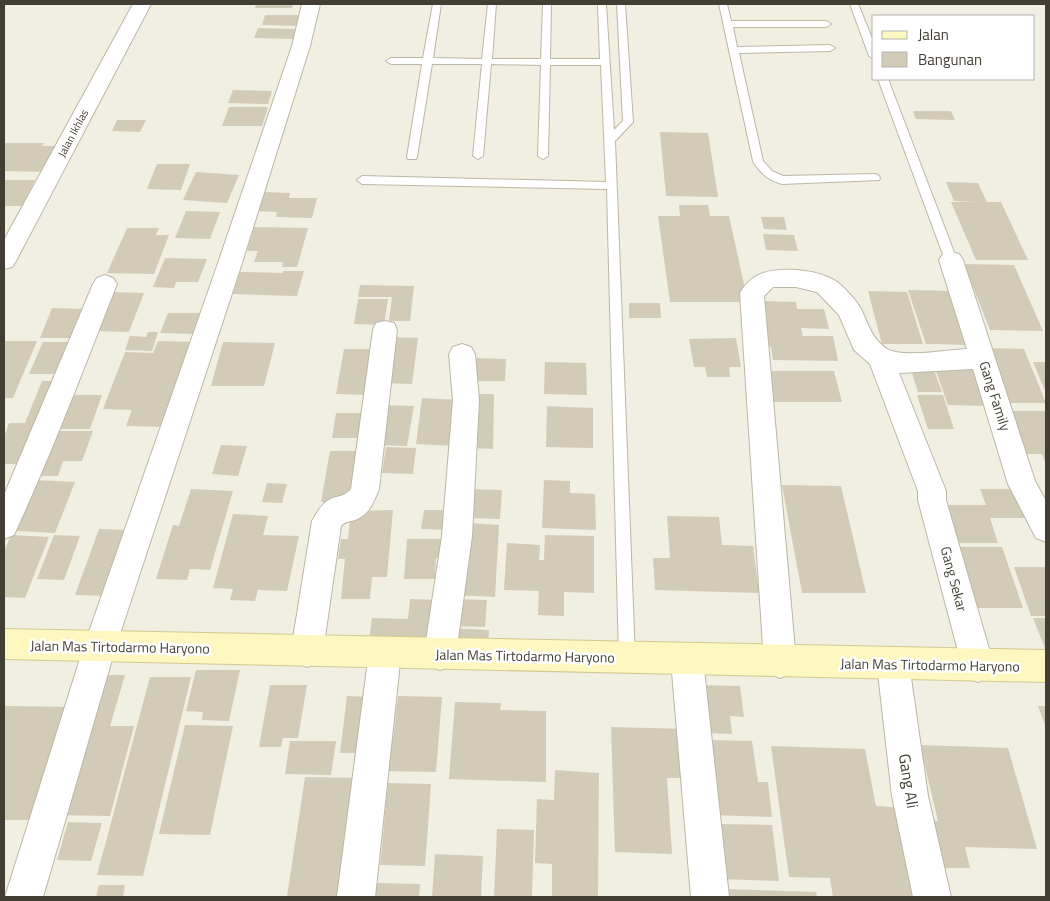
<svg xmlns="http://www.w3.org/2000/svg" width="1050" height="901" font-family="'Titillium Web',sans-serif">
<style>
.building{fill:#d2cbb8}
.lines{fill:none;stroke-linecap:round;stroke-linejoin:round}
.lane-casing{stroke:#bcb7a5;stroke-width:2}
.street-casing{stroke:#bcb7a5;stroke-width:2}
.secondary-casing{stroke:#d1c892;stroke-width:2}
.lane{fill:#fff;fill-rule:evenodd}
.street{fill:#fff;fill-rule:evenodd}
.secondary{fill:#fef7bf;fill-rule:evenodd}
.labels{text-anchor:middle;stroke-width:5;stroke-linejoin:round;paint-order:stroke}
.far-street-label{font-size:11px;fill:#423e33;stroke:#fff}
.street-label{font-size:14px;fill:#423e33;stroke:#fff}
.near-street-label{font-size:16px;fill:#423e33;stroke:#fff}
</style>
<rect width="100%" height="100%" fill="#f1eee2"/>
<path class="building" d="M256,4h37l-1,4h-37z
M265,15h38l-3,11 -38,-1z
M258,28l38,1 -3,10 -39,-1z
M233,90l39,1 -4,13 -40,-1z
M229,107h39l-6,19h-40z
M913,111h38l4,9 -39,-1z
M117,120h29l-6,12 -28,-1z
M660,132l48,1 10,64 -52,-1z
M4,143h40l-2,3h16l-12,26 -42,-1z
M157,164h33l-9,26 -34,-1z
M196,172l43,3 -12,28 -44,-3z
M4,180h31l-13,26h-18z
M946,182l32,1 9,19h14l27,58h-52l-25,-58h26l-23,-1z
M262,192l28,1 -1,5h28l-5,20 -36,-1 1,-5 -21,-1z
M679,205h29l2,11h19l19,86h-78l-12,-86h22z
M186,211l34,1 -10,27 -35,-1z
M761,217h23l3,13 -23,-1z
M254,227l54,1 -11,39h-15l1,-5h-29l4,-11h-11z
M127,228h32l-3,7h13l-15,39 -47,-1z
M763,234l31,1 4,16 -32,-1z
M165,258l42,1 -9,23h-22l-2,6 -21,-1z
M964,264l50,1 29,66 -53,-1z
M283,271h21l-7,25 -64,-2 7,-22 43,1z
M360,285l54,1 -4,35h-21l3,-24h-34z
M908,290l45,1 19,54 -46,-1z
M868,291l39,1 16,52h-41z
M110,292l34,1 -15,39 -35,-1z
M358,299h30l-4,26 -30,-1z
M763,301l33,1 1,7h27l5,20 -28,-1 2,8h30l5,25 -65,-1 -2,-13h-9l-4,-23h9z
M629,303h31l1,15h-32z
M52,308l36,1 -12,29h-36z
M168,313h34l-7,21 -35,-1z
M148,332h10l-6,19 -27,-1 5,-14 16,1z
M389,337l29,1 -6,46 -30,-1z
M736,338l5,29h-12l1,10h-23l-2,-10h-11l-5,-28z
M4,341h33l-24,57h-9z
M158,341l37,1 -29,85 -40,-1 6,-16 -29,-1 22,-57 28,1z
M43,342h34l-12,32h-36z
M223,342l52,1 -11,43h-53z
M984,348l40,1 22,54h-41z
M344,349h33l-6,46 -35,-1z
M472,358l34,1 -1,22h-35z
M545,362l41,1 1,32 -43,-1z
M1033,362h13v31z
M935,368l39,1 13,37 -39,-1z
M911,370h23l8,22h-24z
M766,371h68l8,31h-70z
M42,381h20l-33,83h-25v-27l5,-14h16z
M475,394h19l-1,55 -24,-1z
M65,395h37l-12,34h-39z
M917,395h26l11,34h-26z
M422,398l39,2 -5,46 -40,-2z
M381,405l33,1 -7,40 -33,-1z
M547,406l46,2v40l-47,-1z
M1007,411h39v54l-4,-11h-18z
M336,413h34l-3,25h-35z
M51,431h42l-11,30h-19l-5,15h-25z
M221,445l26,1 -9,30 -26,-2z
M386,447l30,1 -3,26 -31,-1z
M330,451h32l-7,51h-34z
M32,480l43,2 -20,51 -38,-2 9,-22h-7z
M544,480l26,1v12l25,1 1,36 -54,-2z
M267,483l20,1 -5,19 -20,-1z
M782,485l59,1 25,107h-64z
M191,489l42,2 -23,79 -20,-1 -3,11 -31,-1 17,-54 6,1z
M470,489l32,1 -2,29 -32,-1z
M980,489h38l10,29h-38l8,25h-48l-11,-38h47z
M393,510l-6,67h-15l-2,22h-29l4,-40h-7l3,-20h7l3,-28z
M424,510h28l-2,20 -29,-1z
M233,514l35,2 -5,19 36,1 -12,55 -29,-1 -3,11 -25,-1 3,-11 -20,-1z
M667,516l52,1 3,28 31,1 6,47 -104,-3 -2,-32h17z
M469,523l30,2 -4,72 -41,-2z
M99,529l34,1 -22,66 -36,-1z
M11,535l38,2 -24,61 -21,-1v-45z
M54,535l26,1 -16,44 -27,-1z
M545,535l49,1v57l-30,-1v24l-26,-1 1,-24 -35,-1 3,-47 33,2 -1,15h5z
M407,539h40l-1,19h-10l-1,21h-31z
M956,547h46l21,61h-47z
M1014,567h32v49h-15z
M410,599l30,1 -3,40h-68l3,-22 36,1z
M452,599l35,1 -2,27 -35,-1z
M1033,618h13v33z
M450,628l39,2 -1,18 -40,-1z
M196,670h44l-11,51 -27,-1 1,-8 -17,-1z
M100,675h25l-15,51h24l-24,90 -53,-1z
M150,677h41l-48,199 -46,-1z
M270,685h37l-9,53h-15l-2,9h-22z
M697,685l43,1 4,31 -14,-1 2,18 -31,-1z
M347,696l22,1 -7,56h-22z
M398,696l44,1 -6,75 -60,-1 3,-31h14z
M455,702l46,1 -1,7 46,1v71l-97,-3z
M4,706l74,1 -35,113h-39z
M1038,706h8v22z
M185,725l48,1 -23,109 -51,-1z
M611,727l77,2 4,49h-25l5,76 -57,-2z
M707,740l45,1 6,41h10l4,35 -58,-2z
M290,741h46l-5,34 -46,-1z
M920,745l88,3 29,101 -72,-2 5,21h-38l-11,-48 17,1z
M771,746l94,3 11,57 32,2 19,89h-94l-3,-19 -41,-1z
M555,770l44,3 -1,124h-46v-33l-17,-1 2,-64 17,1z
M305,777l60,1 -14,119h-64z
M388,783l43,1 -6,82 -45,-1z
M68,822l34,1 -11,38 -34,-1z
M716,824l56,1 7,56 -58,-2z
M497,829l37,1 -2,67h-38z
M435,854l48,2 -2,41h-49z
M375,883l45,1 -1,13h-45z
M99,885h26l-2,12h-27z
M726,889l90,3 1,5h-90z"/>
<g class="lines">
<defs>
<path id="lane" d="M433,4h8l-8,54 49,1 6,-55h8l-4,55h49l2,-55h8l-1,55h50l-2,-55h8l8,126 9,-9 -6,-117h8l8,118 -18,19 20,517 -2,6 -6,2 -6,-2 -2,-6 -12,-469 -245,-5 -5,-4 5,-4 244,6 -5,-117h-51l-2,91 -5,3 -5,-3 3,-91 -50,-1 -8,92 -5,3 -5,-3 9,-92h-50l-15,93 -1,2h-8l-1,-2 15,-93h-31l-5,-3 5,-3h32z
M719,4h8l4,17h95l5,3 -5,3h-93l4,20 93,-2 5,3 -5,3 -91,2 24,108 9,10 11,5 92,-2 4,2 1,2 -1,2 -97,4c-14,-4 -22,-11 -29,-23z
M850,4h8l16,39v16l-5,-3z
M878,79h10l69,181 -2,3 -4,1 -6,-4z"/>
<path id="street" d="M133,4h18l-135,257 -4,6 -8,2v-29z
M302,4h18l-10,42 -69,220 -125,380 -73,251h-38l79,-251 133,-380 75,-220z
M951,252l8,2 4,6 72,221 11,20v41l-10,-4 -28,-54 -35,-115 -74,4 47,118v9l48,166 -5,11 -11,5 -11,-5 -5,-11 -44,-166v-9l-48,-127 -16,-14 -15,-35 -22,-23 -21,-5h-23l-9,9 32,366 -5,11 -11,5 -11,-5 -5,-11 -24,-369c9,-16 22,-22 40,-23 16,-1 37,1 52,9 8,3 25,22 29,30 8,16 10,29 26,40 15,9 61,1 80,0l-28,-89 4,-6z
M105,275l8,3 4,6c-33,84 -65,169 -103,251l-10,4v-44l89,-211 4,-6z
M385,321l9,2 3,7 -18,159c-5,13 -10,26 -24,31 -6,2 -10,1 -14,6l-18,125 -5,11 -11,5 -11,-5 -5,-11 21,-130c4,-7 8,-15 15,-20 8,-6 17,-3 24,-12l22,-159 3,-7z
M462,344l9,3 4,7 4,46 -7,136 -16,118 -5,11 -11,5 -11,-5 -5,-11 18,-118 11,-136 -4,-46 4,-7z
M385,637l11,5 5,11 -26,244h-38l32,-244 5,-11z
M687,644l11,5 5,11 26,237h-38l-20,-237 5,-11z
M893,648l11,5 5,11 19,132 23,101h-38l-21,-101 -15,-132 5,-11z"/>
<path id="secondary" d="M4,629l1042,21v32l-1042,-23z"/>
</defs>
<use href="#lane" class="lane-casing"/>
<use href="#street" class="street-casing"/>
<use href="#secondary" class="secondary-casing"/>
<use href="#lane" class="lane"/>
<use href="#street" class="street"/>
<use href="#secondary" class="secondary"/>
</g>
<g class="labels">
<g class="far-street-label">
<text transform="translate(73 133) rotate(-62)" y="4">Jalan Ikhlas</text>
</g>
<g class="street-label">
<text transform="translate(995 396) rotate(72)" y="5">Gang Family</text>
<text transform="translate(954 579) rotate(75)" y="5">Gang Sekar</text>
<text transform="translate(120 647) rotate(1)" y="5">Jalan Mas Tirtodarmo Haryono</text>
<text transform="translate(525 656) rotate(1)" y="5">Jalan Mas Tirtodarmo Haryono</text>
<text transform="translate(930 665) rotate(1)" y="5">Jalan Mas Tirtodarmo Haryono</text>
</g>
<g class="near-street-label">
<text transform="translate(909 781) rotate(81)" y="6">Gang Ali</text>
</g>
</g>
<rect width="1050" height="901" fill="none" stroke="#423e33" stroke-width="10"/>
<rect x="872" y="15" width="162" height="65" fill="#ffffff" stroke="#b3b2ad"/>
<rect x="882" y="31" width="25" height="8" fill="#fef7bf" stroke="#b3b2ad"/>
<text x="918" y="40" font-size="15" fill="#423e33">Jalan</text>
<rect x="882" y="52" width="25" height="15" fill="#d2cbb8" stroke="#b3b2ad"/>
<text x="918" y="65" font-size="15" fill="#423e33">Bangunan</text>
</svg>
